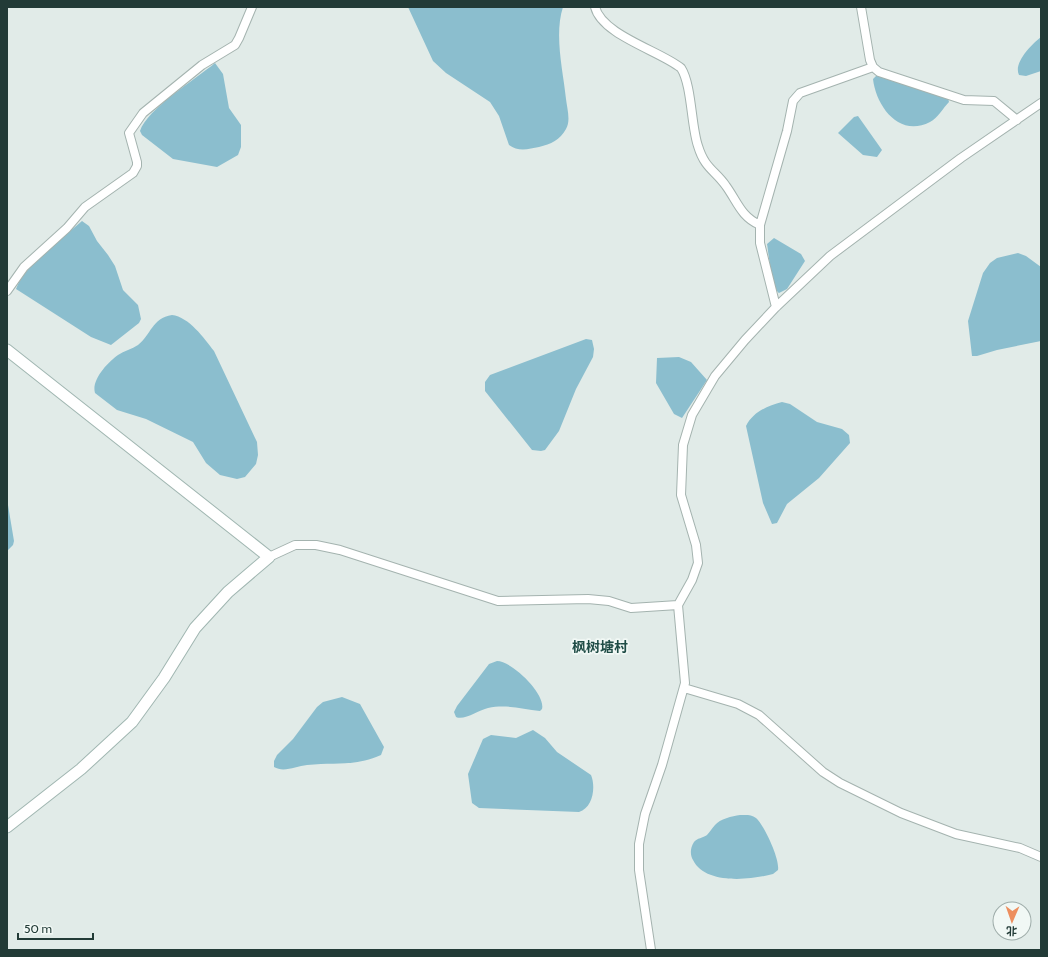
<svg xmlns="http://www.w3.org/2000/svg" width="1048" height="957" font-family="Cabin,'Noto Sans SC',sans-serif">
<style>
.water{fill:#8bbece}
.lines{fill:none;stroke-linecap:round;stroke-linejoin:round}
.street-casing{stroke:#a4b3af;stroke-width:10}
.secondary-casing{stroke:#a0b6b1;stroke-width:13}
.street{stroke:#fff;stroke-width:8}
.secondary{stroke:#fff;stroke-width:11}
.labels{text-anchor:middle;stroke-width:3.5;stroke-linejoin:round;paint-order:stroke}
.quarter-label{font-size:14px;font-weight:bold;fill:#1f4c46;stroke:#f1f8f5}
</style>
<rect width="100%" height="100%" fill="#e1ebe8"/>
<path class="water" d="M408,7h155c-9,28 0,63 3,92 1,9 5,22 0,30 -6,11 -15,15 -27,18 -10,2 -21,5 -30,-2l-10,-29 -9,-14 -44,-29 -13,-12z
M1041,37v34l-15,5 -7,-1c-6,-12 13,-31 22,-38z
M215,63l8,11 6,34 12,17v22l-3,8 -21,12 -44,-8 -31,-24 -2,-4c7,-22 56,-52 75,-68z
M878,74l70,24 1,4c-6,6 -11,16 -19,20 -31,16 -54,-16 -57,-43z
M858,116l24,34 -5,7 -14,-2 -25,-22 16,-16z
M82,221l7,5 8,15 11,14 7,11 8,24 15,15 3,14 -2,4 -28,22 -20,-8 -75,-48c9,-25 46,-50 66,-68z
M774,238l27,16 4,7 -18,28 -8,4c-8,-6 -10,-38 -12,-49z
M1018,253l8,3 15,11v74l-44,9 -20,6h-5l-4,-35 15,-48 7,-10 7,-5z
M172,315c17,2 32,23 42,36l43,91 1,13 -2,9 -11,13 -8,2 -17,-4 -14,-12 -13,-21 -47,-23 -29,-9 -22,-17c-4,-13 13,-31 23,-38 6,-4 14,-6 20,-10 13,-10 14,-27 34,-30z
M586,339l6,1 2,9 -1,8 -17,32 -17,42 -14,19 -4,1 -9,-1 -47,-59v-9l5,-7z
M679,357l12,5 16,18 -25,38 -8,-4 -18,-31 1,-25z
M782,402l8,2 27,18 25,7 7,6 1,8 -31,35 -32,26 -10,19 -5,1 -9,-21 -17,-77c7,-14 21,-20 36,-24z
M7,499l7,42 -1,4 -6,6z
M497,661c15,0 49,33 45,48l-2,2c-18,-2 -34,-7 -52,-3 -9,2 -24,13 -32,9l-2,-5 3,-6 32,-42z
M342,697l18,7 24,43 -3,8c-28,12 -46,7 -74,10 -11,1 -23,8 -33,2v-6l3,-6 16,-16 24,-32 6,-5z
M533,730l12,8 12,14 34,23c5,12 2,33 -12,37l-100,-4 -7,-5 -4,-29 15,-35 8,-4 25,3z
M740,815c5,0 11,-1 16,3 8,7 24,41 22,52l-5,4c-22,6 -68,11 -80,-14 -3,-5 -3,-12 1,-18 3,-4 9,-4 13,-7 3,-3 5,-7 8,-10 5,-6 17,-9 25,-10z"/>
<g class="lines">
<defs>
<path id="street" d="M595,7c7,28 65,44 86,61 11,17 10,58 17,78 7,23 17,24 28,40 11,15 15,31 34,39
M861,7l9,53 3,7 6,5 85,28 30,1 23,19
M7,291l17,-24 43,-39 18,-21 48,-34 4,-7v-4l-8,-29 14,-20 59,-48 33,-20 4,-7 13,-31
M776,307l-16,-64v-18l27,-94 6,-30 7,-8 73,-26
M269,557l26,-12h21l24,5 158,51 90,-2 21,2 22,7 47,-3
M684,688l54,16 21,11 64,57 17,11 61,30 55,21 64,14 21,9
M651,950l-12,-80v-26l6,-30 17,-49 23,-82 -7,-78 14,-25 6,-17 -2,-18 -15,-50 2,-50 9,-30 23,-39 30,-36 31,-33 54,-51 131,-98 80,-55"/>
<path id="secondary" d="M7,350l262,207 -41,35 -33,36 -31,50 -32,44 -51,47 -74,58"/>
</defs>
<use href="#street" class="street-casing"/>
<use href="#secondary" class="secondary-casing"/>
<use href="#street" class="street"/>
<use href="#secondary" class="secondary"/>
</g>
<g class="labels">
<g class="quarter-label">
<text x="600" y="652">枫树塘村</text>
</g>
</g>
<rect width="1048" height="957" fill="none" stroke="#223b37" stroke-width="16"/>
<g transform="translate(1012 921) rotate(182)"><circle r="19" fill="#f1f8f5" stroke="#9eaca9"/>
<path d="M0-3L7 15L0 10L-7 15Z" fill="#ed8e5e"/>
<text y="-6" font-size="11" font-weight="bold" text-anchor="middle" fill="#223b37">北</text>
</g>
<path d="M18 933v6h75v-6" fill="none" stroke="#223b37" stroke-width="2"/>
<text x="24" y="933" font-size="12" fill="#223b37" stroke="#f1f8f5" stroke-width="3" paint-order="stroke">50 m</text>
</svg>
